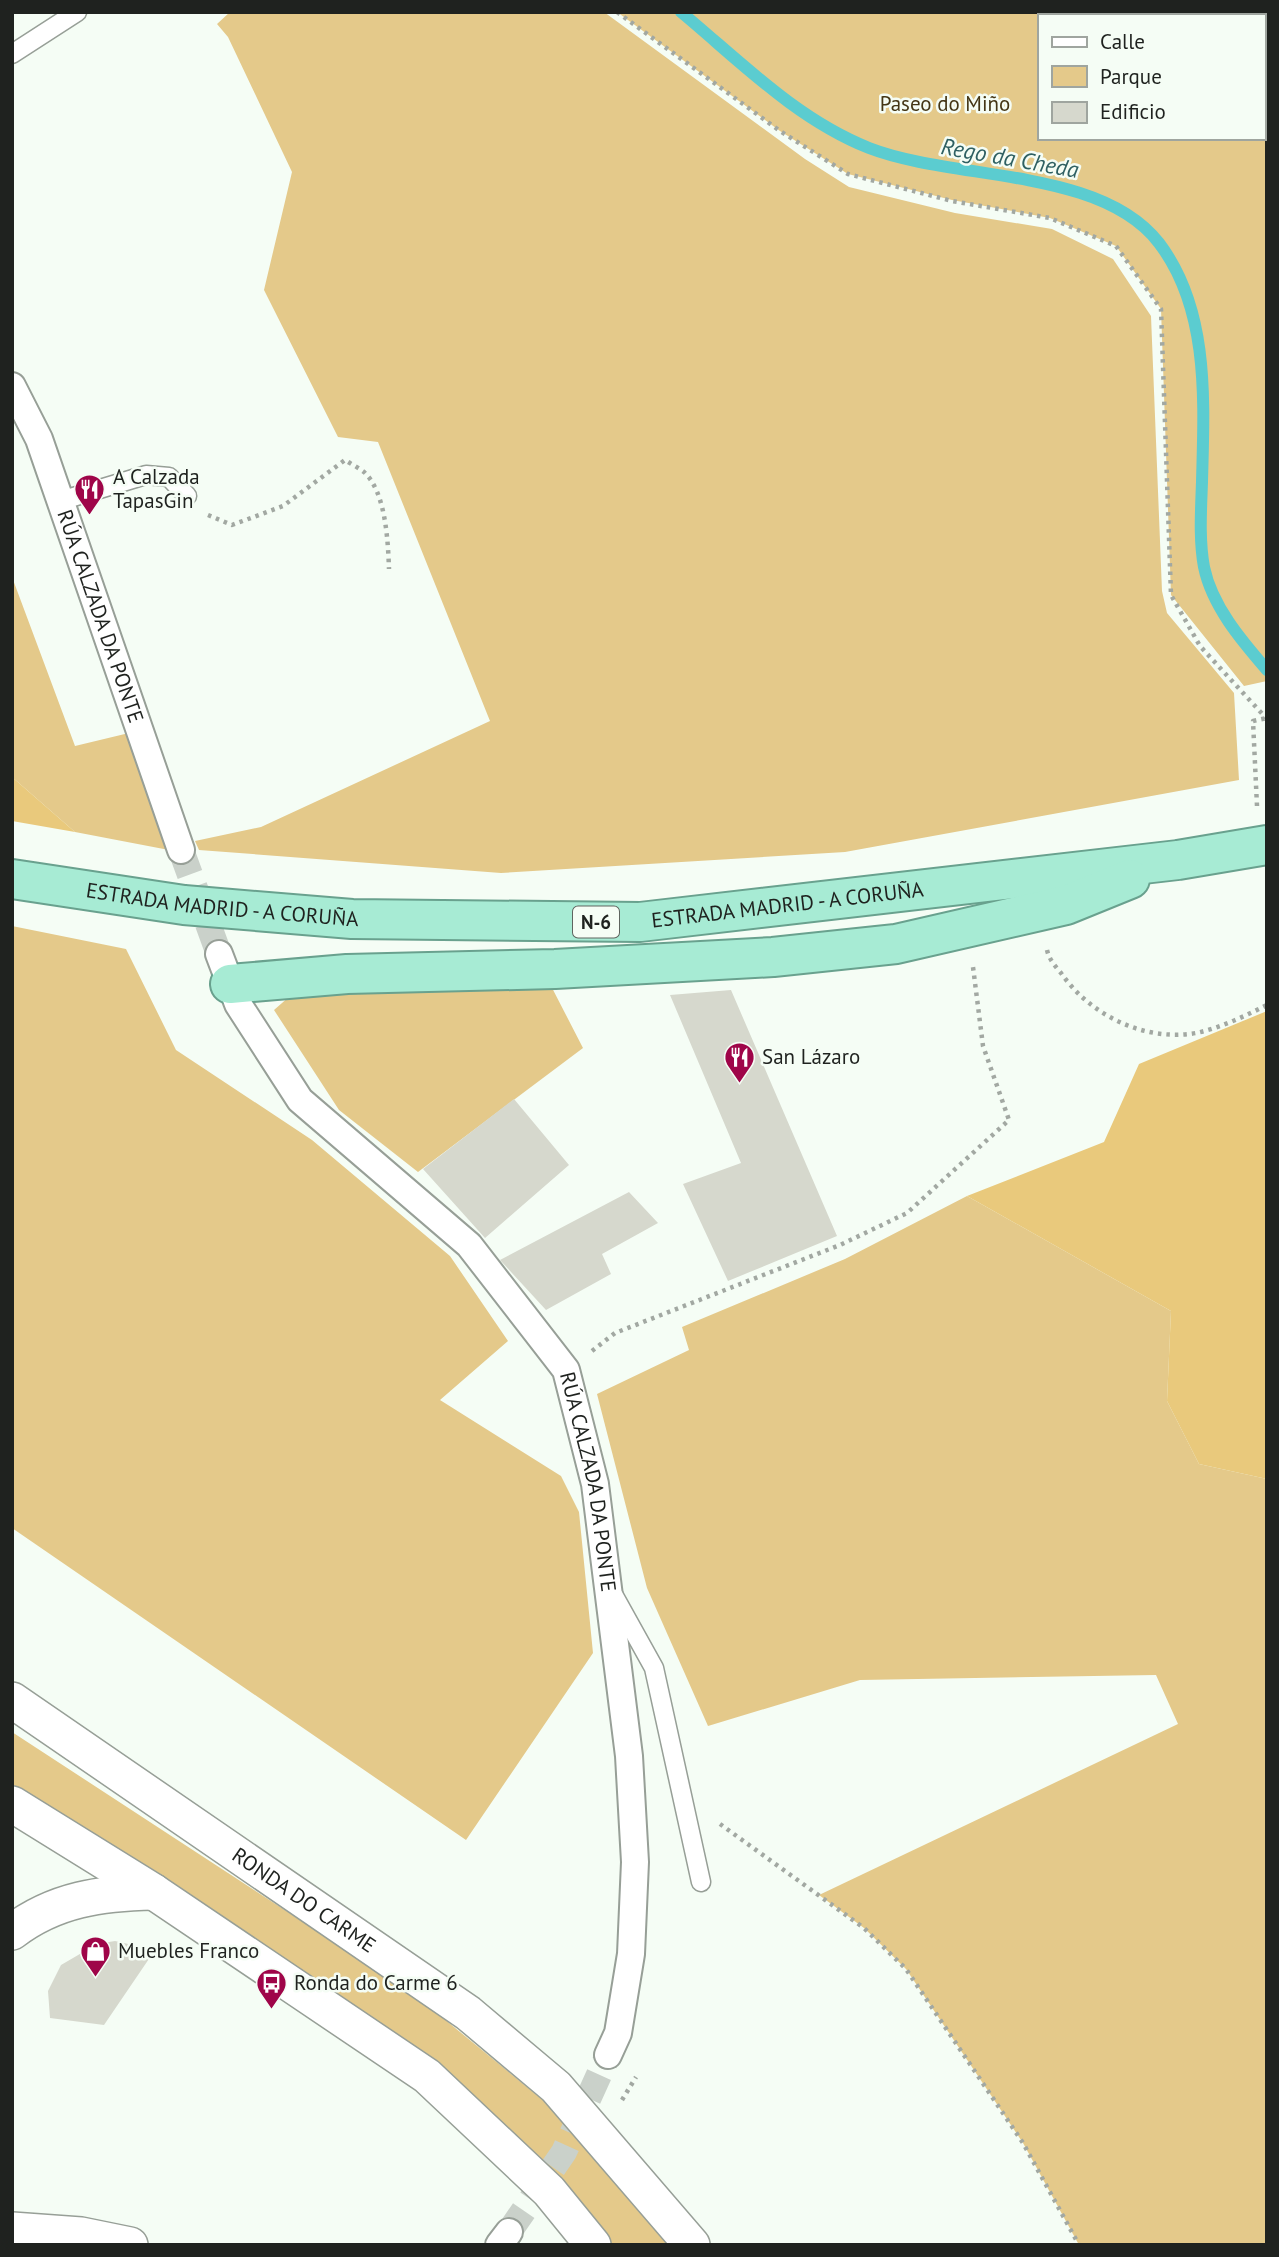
<svg xmlns="http://www.w3.org/2000/svg" width="1279" height="2257" font-family="'PT Sans',sans-serif">
<style>
.green{fill:#e4c98a;fill-rule:evenodd}
.forest{fill:#e9c97c}
.lines{fill:none;stroke-linecap:round;stroke-linejoin:round}
.stream{stroke:#5bccd0;stroke-width:12}
.building{fill:#d6d8cd}
.pedestrian-tunnel{stroke:#cad1ca;stroke-width:26;stroke-dasharray:26 13;stroke-linecap:butt}
.service-casing{stroke:#979f97;stroke-width:21}
.pedestrian-casing{stroke:#979f97;stroke-width:30}
.minor-casing{stroke:#979f97;stroke-width:38}
.trunk-casing{stroke:#69a18e;stroke-width:42}
.path{stroke:#a2a8a2;stroke-width:4.5;stroke-dasharray:3.5 5;stroke-linecap:butt}
.service{stroke:#fff;stroke-width:18}
.pedestrian{stroke:#fff;stroke-width:26}
.minor{stroke:#fff;stroke-width:35}
.trunk{stroke:#a7ebd4;stroke-width:38}
.labels{text-anchor:middle;stroke-width:5;stroke-linejoin:round;paint-order:stroke}
.shield{fill:#f5fdf5;stroke:#5f645f;stroke-width:2}
.shield-label{font-size:19px;font-weight:bold;fill:#1f221f}
.park-label{font-size:21px;fill:#443615;stroke:#f5fdf5}
.poi-label{font-size:21px;fill:#1f221f;stroke:#f5fdf5;text-anchor:start}
.street-label{font-size:21px;fill:#1f221f;stroke:#f5fdf5}
.water-label{font-size:23px;font-style:italic;fill:#2f6062;stroke:#f5fdf5}
</style>
<rect width="100%" height="100%" fill="#f5fdf5"/>
<path class="green" d="M230,12h374l201,147 44,28 106,26 97,16 61,30 38,57 11,275 5,22 67,80 5,87 -394,72 -344,21 -302,-23 -4,-9 66,-14 229,-106 -112,-279 -40,-5 -74,-147 28,-118 -64,-135 -11,-13z
M617,12h650v669l-23,5 -73,-91 -10,-286 -45,-63 -66,-28 -98,-18 -104,-26 -68,-43zM1039,16h224v122h-224z
M12,577l63,169 54,-13 40,117 -94,-18 -63,-55z
M12,926l114,23 50,101 136,90 138,116 58,85 -68,59 121,76 18,36 14,141 -127,187 -454,-312z
M549,982l34,66 -165,124 -79,-62 -65,-100 24,-21z
M967,1196l204,115 -4,90 32,63 68,15v766h-188l-56,-102 -117,-174 -42,-41 -45,-33 359,-171 -22,-49 -296,5 -152,46 -61,-138 -50,-194 92,-44 -7,-23 163,-68z
M12,1732l403,263 129,106 124,144h-60l-379,-320 -217,-141z"/>
<path class="forest" d="M12,777l63,55 -63,-11z
M1267,1011v468l-68,-15 -32,-63 4,-90 -204,-115 137,-54 35,-78z"/>
<g class="lines">
<path class="stream" d="M681,12c59,49 115,107 188,136 85,33 232,19 290,95 51,67 45,159 43,239 -1,28 -3,58 2,85 8,39 37,73 63,103"/>
</g>
<path class="building" d="M731,990l106,246 -109,45 -45,-97 58,-21 -71,-168z
M514,1099l55,66 -84,73 -62,-69z
M629,1192l29,31 -56,31 9,20 -65,36 -46,-50z
M115,1941l40,9 -51,75 -54,-7 -2,-27 13,-26 36,-21z"/>
<g class="lines">
<path class="pedestrian-tunnel" d="M181,850l38,104
M509,2232l55,-80 44,-97"/>
<defs>
<path id="service" d="M12,54l65,-42
M60,501l86,-26 23,2 18,19
M614,1596l40,72 47,214"/>
<g id="pedestrian">
<path id="s1" d="M12,386l27,53 142,411"/>
<path id="s2" d="M219,954l19,50 62,96 169,145 97,125 29,114 34,272 6,106 -4,92 -13,79 -10,22"/>
<path d="M499,2245l10,-13"/>
</g>
<g id="minor">
<path id="s3" d="M12,1700l456,313 88,74 136,158"/>
<path d="M12,1804l142,88 273,184 122,115 44,54"/>
<path d="M12,1932c43,-33 90,-39 142,-40"/>
<path d="M12,2230l69,5 49,10"/>
</g>
<g id="trunk">
<path id="s4" d="M12,879l172,26 168,14 288,3 538,-62 89,-15"/>
<path d="M230,984l117,-10 208,-5 218,-12 123,-13 170,-39 64,-26"/>
</g>
</defs>
<use href="#service" class="service-casing"/>
<use href="#pedestrian" class="pedestrian-casing"/>
<use href="#minor" class="minor-casing"/>
<use href="#trunk" class="trunk-casing"/>
<path class="path" d="M617,12l163,119 68,43 104,27 98,17 66,28 45,63 10,286 29,51 66,72
M208,515l24,10 51,-19 62,-46c6,4 14,8 19,12 22,20 24,70 25,97
M1257,806l-4,-85 14,-3
M1047,950c2,9 8,16 14,23 29,42 83,69 135,60 24,-5 49,-17 71,-28
M592,1351l23,-18 225,-88 67,-32 102,-93 -26,-74 -10,-79
M720,1824l144,104 42,41 117,174 56,102
M622,2100l14,-23"/>
<use href="#service" class="service"/>
<use href="#pedestrian" class="pedestrian"/>
<use href="#minor" class="minor"/>
<use href="#trunk" class="trunk"/>
</g>
<defs>
<symbol id="restaurant-pin" viewBox="-11 -11 22 30"><path d="M0 17L-7.5 6A9.5 9.5 0 1 1 7.5 6Z" fill="#9f0549" stroke="#f5fdf5"/><path d="M-5-6h1v4h1v-4h1v4h1v-4h1v5L-1.5 .5V6h-2V.5L-5-1ZM5-6V6H3V1.5H1.5Q1.5-4 5-6Z" fill="#fff"/></symbol>
<symbol id="shop-pin" viewBox="-11 -11 22 30"><path d="M0 17L-7.5 6A9.5 9.5 0 1 1 7.5 6Z" fill="#9f0549" stroke="#f5fdf5"/><path d="M-5-2.5h2.3a2.7 3.5 0 0 1 5.4 0H5L5.5 6h-11ZM-1.5-2.5h3a1.5 2.3 0 0 0-3 0Z" fill="#fff"/></symbol>
<symbol id="bus-pin" viewBox="-11 -11 22 30"><path d="M0 17L-7.5 6A9.5 9.5 0 1 1 7.5 6Z" fill="#9f0549" stroke="#f5fdf5"/><path d="M-5-6H5V4H4V6H2V4H-2V6H-4V4H-5ZM-3.5-4V0h7V-4ZM-3.5 1.2v1.5H-2V1.2ZM2 1.2v1.5H3.5V1.2Z" fill="#fff"/></symbol>
</defs>
<g fill-rule="evenodd">
<use href="#restaurant-pin" x="72" y="472" width="35" height="47"/>
<use href="#restaurant-pin" x="722" y="1040" width="35" height="47"/>
<use href="#shop-pin" x="78" y="1934" width="35" height="47"/>
<use href="#bus-pin" x="254" y="1966" width="35" height="47"/>
</g>
<g class="labels">
<rect class="shield" x="573" y="906.5" width="46" height="31" rx="5"/>
<g class="shield-label">
<text x="596" y="929">N-6</text>
</g>
<g class="park-label">
<text x="945" y="111">Paseo do Miño</text>
</g>
<g class="poi-label">
<text x="113" y="484">A Calzada<tspan x="113" dy="24">TapasGin</tspan></text>
<text x="762" y="1064">San Lázaro</text>
<text x="118" y="1958">Muebles Franco</text>
<text x="294" y="1990">Ronda do Carme 6</text>
</g>
<g class="street-label">
<text dy="7" stroke="none"><textPath href="#s1" startOffset="247">RÚA CALZADA DA PONTE</textPath></text>
<text dy="7" stroke="none"><textPath href="#s4" startOffset="212">ESTRADA MADRID - A CORUÑA</textPath></text>
<text dy="7" stroke="none"><textPath href="#s4" startOffset="779">ESTRADA MADRID - A CORUÑA</textPath></text>
<text dy="7" stroke="none"><textPath href="#s2" startOffset="663">RÚA CALZADA DA PONTE</textPath></text>
<text dy="7" stroke="none"><textPath href="#s3" startOffset="354">RONDA DO CARME</textPath></text>
</g>
<g class="water-label">
<text transform="translate(1010 158) rotate(10)" y="8">Rego da Cheda</text>
</g>
</g>
<rect width="1279" height="2257" fill="none" stroke="#1f221f" stroke-width="28"/>
<rect x="1038" y="14" width="228" height="126" fill="#f5fdf5" stroke="#9fa59f" stroke-width="2"/>
<rect x="1052" y="37" width="35" height="10" fill="#ffffff" stroke="#9fa59f" stroke-width="2"/>
<text x="1100" y="49" font-size="21" fill="#1f221f">Calle</text>
<rect x="1052" y="66" width="35" height="21" fill="#e4c98a" stroke="#9fa59f" stroke-width="2"/>
<text x="1100" y="84" font-size="21" fill="#1f221f">Parque</text>
<rect x="1052" y="102" width="35" height="21" fill="#d6d8cd" stroke="#9fa59f" stroke-width="2"/>
<text x="1100" y="119" font-size="21" fill="#1f221f">Edificio</text>
</svg>
